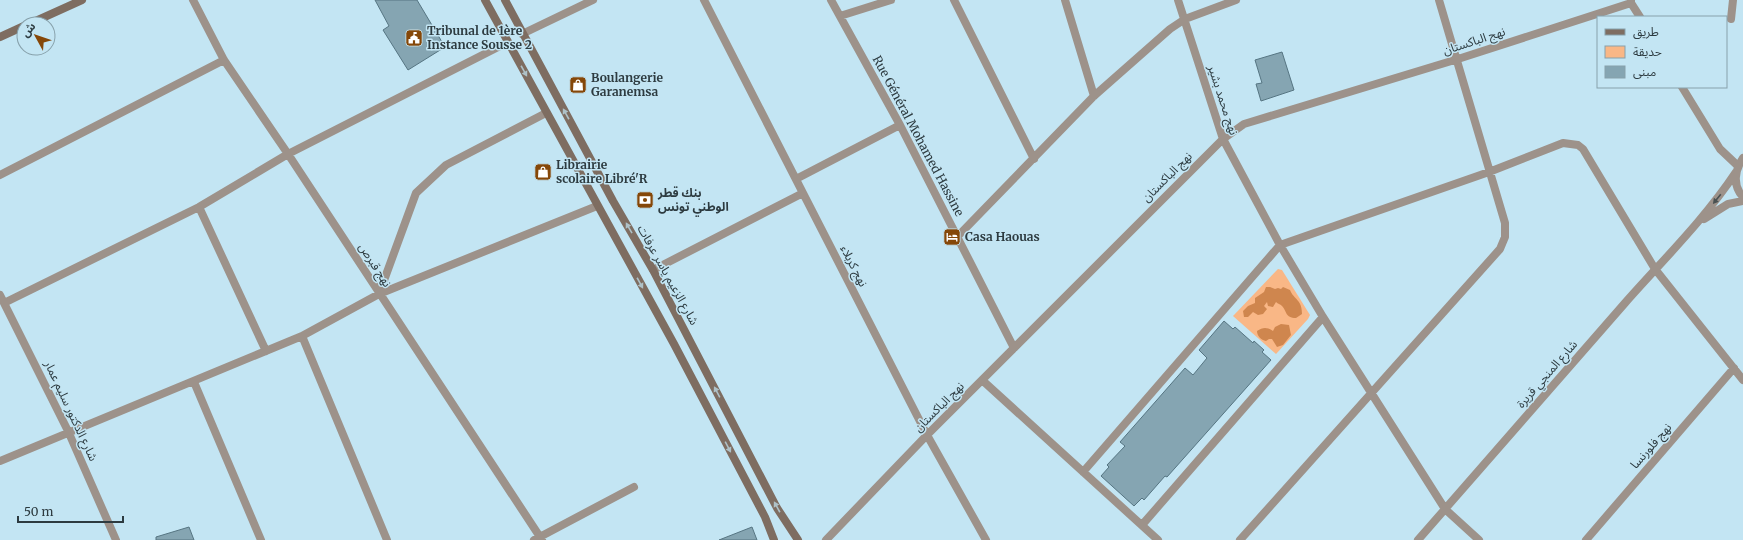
<svg xmlns="http://www.w3.org/2000/svg" width="1743" height="540" font-family="Merriweather,'Noto Sans Arabic',serif">
<style>
.green{fill:#f9b786}
.forest{fill:#cf864e}
.building{fill:#85a5b2;stroke:#567582}
.lines{fill:none;stroke-linecap:round;stroke-linejoin:round}
.lane{stroke:#9d928a;stroke-width:8}
.street{stroke:#9d928a;stroke-width:8}
.secondary{stroke:#7e6d61;stroke-width:8}
.oneway{fill:#aec1c7}
.oneway2{fill:#495152}
.labels{text-anchor:middle;stroke-width:3;stroke-linejoin:round;paint-order:stroke}
.poi-label{font-size:12px;font-weight:bold;fill:#2d3b40;stroke:#c3e5f3;text-anchor:start}
.street-label{font-size:12px;fill:#2d3b40;stroke:#c3e5f3}
</style>
<rect width="100%" height="100%" fill="#c3e5f3"/>
<path class="green" d="M1278,269l4,1 28,45 -2,4 -32,35 -43,-38z"/>
<path class="forest" d="M1266,287h4l5,2 3,-1 3,1 2,-2 7,3c4,10 12,9 12,24l-6,4c-11,0 -9,-7 -14,-12 -2,-2 -4,-2 -6,-4l-3,5 -5,-1 -1,-4 -3,4 3,3 -4,5 -5,1 -5,-3 -5,5h-4l-1,-6 5,-5 7,-3v-5l9,-6z
M1281,324l8,1 2,10 -8,10 -6,2 -5,-8h-3l-3,2c-5,-1 -9,-5 -9,-10 6,-4 10,-4 16,0l2,-4z"/>
<path class="building" d="M375,0h42l28,47 -37,23 -25,-40 6,-4z
M1282,52l12,38 -33,11 -5,-17 6,-1 -7,-23z
M1224,321l9,8 2,-2 18,16 1,-2 10,9 -2,2 9,8 -104,117 -2,-1 -21,24 -2,-2 -8,8 -33,-30 8,-9 -2,-2 18,-19 -5,-4 65,-74 8,7 14,-17 -8,-8z
M189,527l5,13h-38v-3z
M752,527l5,13h-38z"/>
<g class="lines">
<path class="lane" d="M379,294l37,-101 30,-28 100,-52"/>
<path class="street" d="M193,0l31,60 64,94 254,386
M704,0l223,435 59,105
M831,0l69,125 114,223
M954,0l80,159
M1065,0l29,96
M1178,0l45,139 57,106 43,72 122,192 34,31
M1631,0v3l9,14
M840,16l51,-16
M1731,19l2,-19
M522,34l71,-34
M1682,87l38,62 18,17
M1743,158c-8,12 -11,27 0,39
M0,175l224,-115
M796,179l104,-54
M199,207l67,144
M1704,219l24,-15 15,-3
M958,236l136,-140 76,-67 15,-10 51,-19
M653,270l150,-77
M0,295l68,136 48,109
M4,303l195,-96 89,-53 220,-112
M302,336l85,204
M982,380l176,160
M194,382l67,158
M0,461l302,-125 77,-42 218,-88
M1083,472l197,-227 209,-73 74,-29 15,2 5,4 72,120 88,111
M1142,525l181,-208
M534,540l100,-53
M826,540l101,-105 296,-296 21,-15 214,-65 173,-56
M1240,540l260,-291 5,-12v-14l-66,-223
M1418,540c69,-79 138,-158 207,-237 38,-43 79,-83 111,-131
M1586,540l148,-172"/>
<path class="secondary" d="M485,0l189,344 91,173 9,23
M505,0l108,201 40,69 124,238 21,32
M29,24l53,-24
M0,37l24,-11"/>
</g>
<defs><path id="oneway-solid" d="M-6-.8H1V-3.2L6.5 0L1 3.2V.8H-6Z"/></defs>
<g class="oneway">
<use href="#oneway-solid" transform="translate(524 71) rotate(61)"/>
<use href="#oneway-solid" transform="translate(566 114) rotate(-119)"/>
<use href="#oneway-solid" transform="translate(629 228) rotate(-120)"/>
<use href="#oneway-solid" transform="translate(640 283) rotate(61)"/>
<use href="#oneway-solid" transform="translate(717 392) rotate(-118)"/>
<use href="#oneway-solid" transform="translate(728 447) rotate(62)"/>
<use href="#oneway-solid" transform="translate(777 507) rotate(-119)"/>
</g>
<use class="oneway2" href="#oneway-solid" transform="translate(1717 199) rotate(129)"/>
<defs>
<symbol id="civic-square" viewBox="-11 -11 22 22"><rect x="-9" y="-9" width="18" height="18" rx="4" fill="#854708" stroke="#c3e5f3"/><path d="M-.6-6.5H3V-4.5H.6V-3L4-1V1h2V6H-6V1h2V-1L-.6-3ZM-1.2 2.5V6h2.4V2.5Z" fill="#fff"/></symbol>
<symbol id="shop-square" viewBox="-11 -11 22 22"><rect x="-9" y="-9" width="18" height="18" rx="4" fill="#854708" stroke="#c3e5f3"/><path d="M-5-2.5h2.3a2.7 3.5 0 0 1 5.4 0H5L5.5 6h-11ZM-1.5-2.5h3a1.5 2.3 0 0 0-3 0Z" fill="#fff"/></symbol>
<symbol id="bank-square" viewBox="-11 -11 22 22"><rect x="-9" y="-9" width="18" height="18" rx="4" fill="#854708" stroke="#c3e5f3"/><path d="M-6-4H6V4H-6ZM0-2.3a2.3 2.3 0 1 0 0 4.6a2.3 2.3 0 1 0 0-4.6Z" fill="#fff"/></symbol>
<symbol id="hotel-square" viewBox="-11 -11 22 22"><rect x="-9" y="-9" width="18" height="18" rx="4" fill="#854708" stroke="#c3e5f3"/><path d="M-6-4.5h1.5V1H6V5H4.5V3h-9V5H-6ZM-4 0a1.8 1.8 0 1 1 3.6 0ZM.5 0V-2.5h3Q6-2.5 6 0Z" fill="#fff"/></symbol>
</defs>
<g fill-rule="evenodd">
<use href="#civic-square" x="404" y="28" width="20" height="20"/>
<use href="#shop-square" x="568" y="75" width="20" height="20"/>
<use href="#shop-square" x="533" y="162" width="20" height="20"/>
<use href="#bank-square" x="635" y="190" width="20" height="20"/>
<use href="#hotel-square" x="942" y="227" width="20" height="20"/>
</g>
<g class="labels">
<g class="poi-label">
<text x="427" y="35">Tribunal de 1ère<tspan x="427" dy="14">Instance Sousse 2</tspan></text>
<text x="591" y="82">Boulangerie<tspan x="591" dy="14">Garanemsa</tspan></text>
<text x="556" y="169">Librairie<tspan x="556" dy="14">scolaire Libré'R</tspan></text>
<text x="658" y="197">بنك قطر<tspan x="658" dy="14">الوطني تونس</tspan></text>
<text x="965" y="241">Casa Haouas</text>
</g>
<g class="street-label">
<text transform="translate(1474 41) rotate(-18)" y="4">نهج الباكستان</text>
<text transform="translate(1223 100) rotate(72)" y="4">نهج محمد بشير</text>
<text transform="translate(918 136) rotate(62)" y="4">Rue Général Mohamed Hassine</text>
<text transform="translate(1167 177) rotate(-45)" y="4">نهج الباكستان</text>
<text transform="translate(375 265) rotate(57)" y="4">نهج قبرص</text>
<text transform="translate(854 266) rotate(63)" y="4">نهج كربلاء</text>
<text transform="translate(668 275) rotate(61)" y="4">شارع الزعيم ياسر عرفات</text>
<text transform="translate(1547 374) rotate(-49)" y="4">شارع المنجي قريرة</text>
<text transform="translate(939 407) rotate(-45)" y="4">نهج الباكستان</text>
<text transform="translate(71 411) rotate(65)" y="4">شارع الدكتور سليم عمار</text>
<text transform="translate(1651 446) rotate(-49)" y="4">نهج فلورنسا</text>
</g>
</g>
<rect x="1597" y="16" width="130" height="72" fill="#c3e5f3" stroke="#87a1ab"/>
<rect x="1605" y="29" width="20" height="6" fill="#7e6d61" stroke="#87a1ab"/>
<text x="1633" y="36" font-size="12" fill="#2d3b40">طريق</text>
<rect x="1605" y="46" width="20" height="12" fill="#f9b786" stroke="#87a1ab"/>
<text x="1633" y="56" font-size="12" fill="#2d3b40">حديقة</text>
<rect x="1605" y="66" width="20" height="12" fill="#85a5b2" stroke="#87a1ab"/>
<text x="1633" y="76" font-size="12" fill="#2d3b40">مبنى</text>
<g transform="translate(36 36) rotate(310)"><circle r="19" fill="#c3e5f3" stroke="#87a1ab"/>
<path d="M0-3L7 15L0 10L-7 15Z" fill="#854708"/>
<text y="-6" font-size="11" font-weight="bold" text-anchor="middle" fill="#2d3b40">ش</text>
</g>
<path d="M18 516v6h105v-6" fill="none" stroke="#2d3b40" stroke-width="2"/>
<text x="24" y="516" font-size="12" fill="#2d3b40" stroke="#c3e5f3" stroke-width="3" paint-order="stroke">50 m</text>
</svg>
